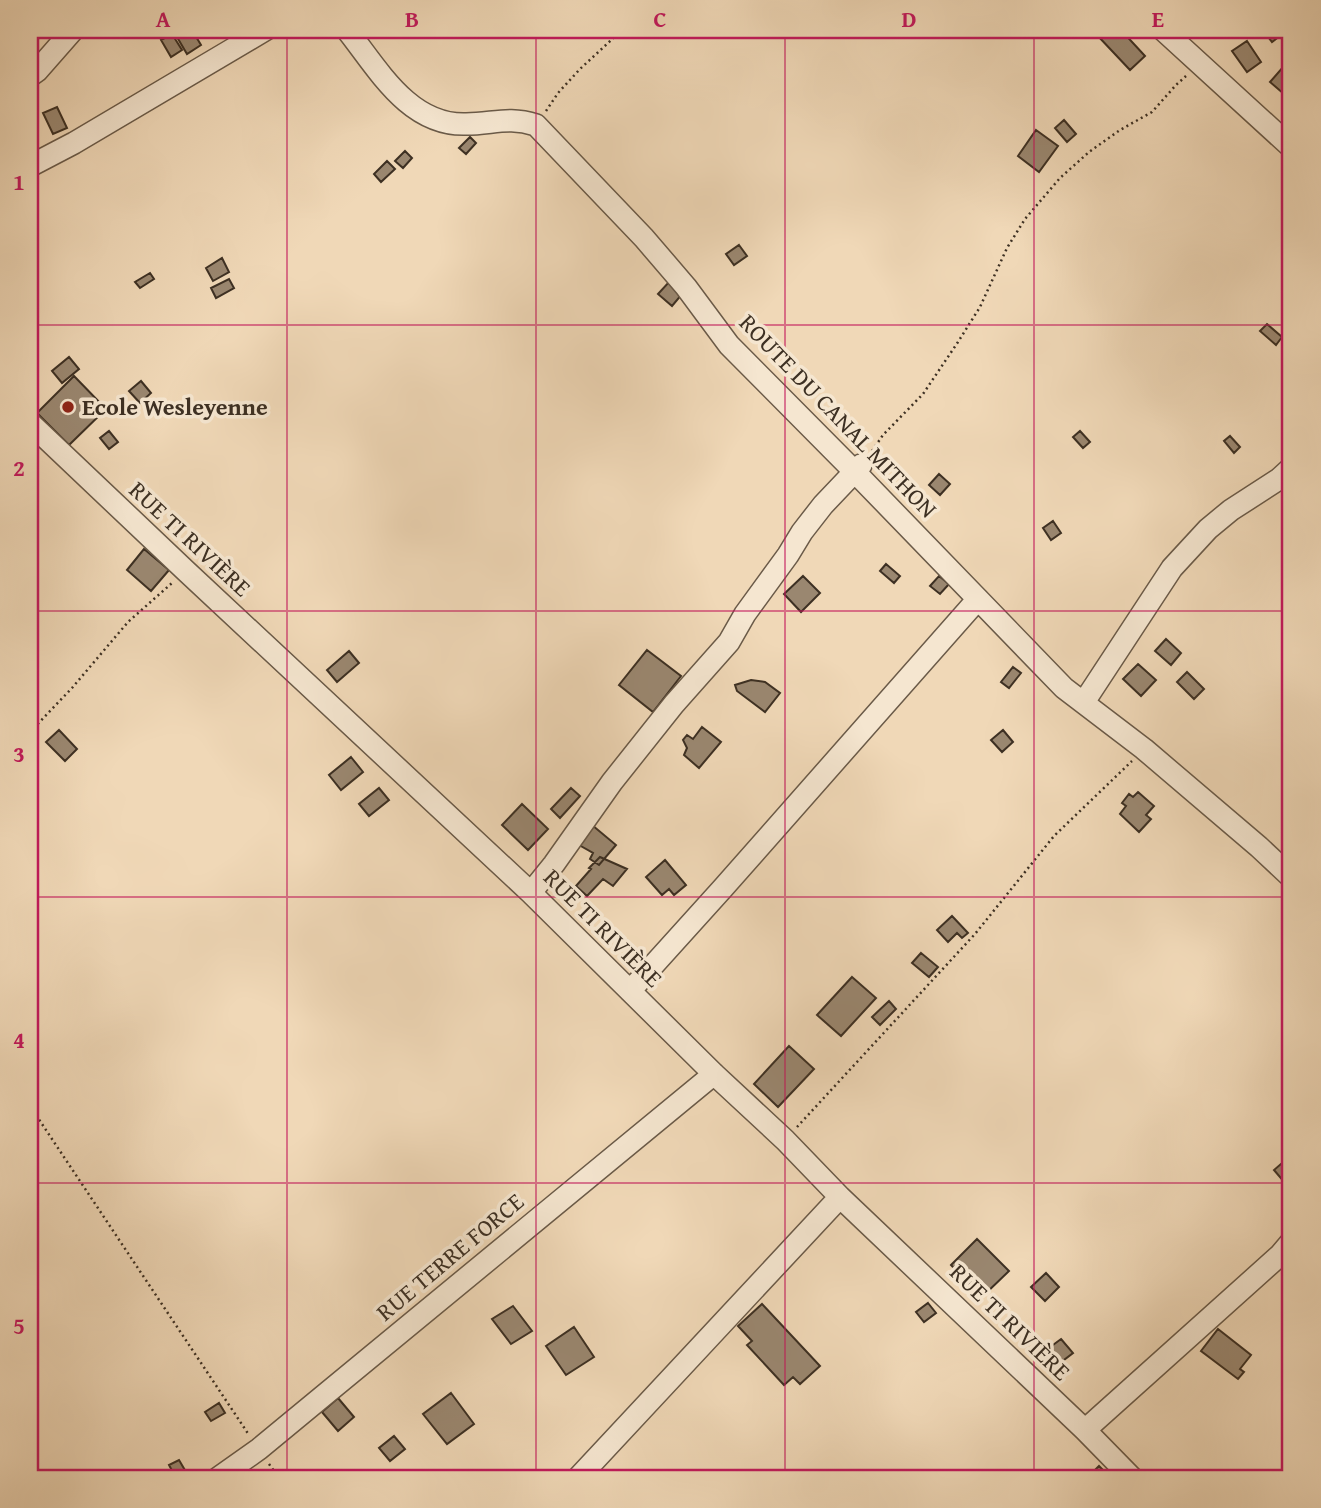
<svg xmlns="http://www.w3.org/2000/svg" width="1321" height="1508" font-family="'Gentium Book Plus',serif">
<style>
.building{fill:#9a8770;stroke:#3d3023;stroke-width:2}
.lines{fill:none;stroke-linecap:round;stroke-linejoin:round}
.minor-casing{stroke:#6a5a48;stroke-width:24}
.path{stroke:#3d3023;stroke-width:2.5;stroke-dasharray:2 3.5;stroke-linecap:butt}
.minor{stroke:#f5e6d0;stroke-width:21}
.grid{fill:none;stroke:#c2185b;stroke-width:2;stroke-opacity:0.55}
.poi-dot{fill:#8f2418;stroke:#f5e6d0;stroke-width:2.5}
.labels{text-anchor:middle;stroke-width:7;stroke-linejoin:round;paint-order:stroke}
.poi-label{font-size:24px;font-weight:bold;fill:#3d3023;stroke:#f5e6d0;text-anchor:start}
.street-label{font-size:24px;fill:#3d3023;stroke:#f5e6d0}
.neatline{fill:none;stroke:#c2185b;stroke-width:2.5}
.grid-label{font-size:23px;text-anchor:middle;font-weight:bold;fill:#c2185b}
</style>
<rect width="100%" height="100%" fill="#f0d8b7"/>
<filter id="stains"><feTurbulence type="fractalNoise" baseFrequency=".00286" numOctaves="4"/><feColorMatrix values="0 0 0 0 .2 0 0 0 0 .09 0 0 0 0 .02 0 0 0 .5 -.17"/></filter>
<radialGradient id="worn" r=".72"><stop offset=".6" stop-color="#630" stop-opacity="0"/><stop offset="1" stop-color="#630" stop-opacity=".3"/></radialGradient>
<path class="building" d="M189,30h3l9,15 -14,9 -10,-17z
M1103,30h18l24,26 -15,14 -33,-35z
M1273,30h11l1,2 -13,10 -6,-8z
M172,34l10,16 -11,7 -10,-17z
M1247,41l14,21 -14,10 -15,-21z
M1291,58v42l-21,-18z
M57,107l10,21 -14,6 -10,-21z
M1064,120l12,14 -9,8 -12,-14z
M1036,130l22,16 -19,26 -21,-16z
M470,137l6,6 -10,11 -7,-6z
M405,151l7,7 -9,10 -8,-7z
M387,161l8,8 -14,13 -7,-8z
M739,245l8,11 -13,9 -8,-11z
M222,258l7,14 -16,9 -7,-13z
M150,273l4,6 -14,9 -5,-6z
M229,279l5,9 -18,10 -5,-10z
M669,282l14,11 -11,13 -14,-12z
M1267,324l15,13 -6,8 -16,-14z
M69,357l10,12 -17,14 -10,-12z
M74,376l32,33 -37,36 -32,-32z
M141,381l10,12 -11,10 -11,-12z
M109,431l9,11 -9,7 -9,-11z
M1080,431l10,11 -7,6 -10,-11z
M1230,436l10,11 -6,6 -10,-12z
M939,474l11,10 -10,11 -11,-10z
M1053,521l8,12 -10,7 -8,-12z
M144,549l25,21 -18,21 -24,-21z
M886,564l14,12 -6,7 -14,-12z
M803,576l17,17 -19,19 -17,-18z
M939,576l10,8 -9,10 -10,-8z
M1166,639l15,14 -10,12 -16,-14z
M647,650l34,26 -28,36 -34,-27z
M349,651l10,12 -22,19 -10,-12z
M1138,664l18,16 -15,16 -18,-17z
M1013,667l8,6 -12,15 -8,-6z
M1187,672l17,17 -10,10 -17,-17z
M751,680l14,2 15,11 -15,19 -28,-21 -2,-6z
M702,727l19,15 -22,26 -15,-13 3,-7 -4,-8 4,-5 6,4z
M59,730l18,19 -12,12 -19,-19z
M1003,730l10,12 -11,10 -11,-12z
M351,757l12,15 -22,18 -12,-15z
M379,788l10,12 -20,16 -10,-12z
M571,788l9,8 -20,22 -9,-9z
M1138,792l16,14 -8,9 5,4 -12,13 -19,-18 6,-8 -4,-3 7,-9 4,3z
M522,804l26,25 -20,21 -26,-25z
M592,825l24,20 -17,20 -9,-6 3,-6 -14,-8z
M600,857l27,12 -14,17 -10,-7 -16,17 -11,-10 15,-17 -2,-1z
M665,860l21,25 -12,10 -5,-6 -7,6 -16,-18z
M952,916l16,17 -6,5 -5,-5 -9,9 -11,-12z
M921,953l17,14 -9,10 -17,-14z
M852,977l24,21 -35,38 -24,-21z
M889,1001l7,8 -16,16 -8,-8z
M789,1046l25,23 -36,38 -24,-23z
M1289,1157l2,3v30l-17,-20z
M977,1239l32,32 -27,26 -31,-32z
M1046,1273l13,14 -14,14 -14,-14z
M928,1303l8,10 -12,9 -8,-10z
M762,1304l58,62 -20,18 -7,-7 -9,8 -37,-40 5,-4 -14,-15z
M513,1306l19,25 -21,13 -19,-25z
M574,1327l20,30 -28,18 -20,-29z
M1218,1329l33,26 -11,14 4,3 -6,7 -37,-28z
M1061,1339l12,14 -17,13 -11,-15z
M451,1393l23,31 -27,20 -24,-30z
M338,1398l16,19 -16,14 -16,-19z
M219,1403l6,10 -14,8 -6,-9z
M394,1436l11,13 -15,12 -11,-13z
M179,1460l7,12 -10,6 -7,-13z
M1099,1466l10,10 -3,2h-11l-4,-4z"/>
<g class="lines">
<defs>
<path id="minor" d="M347,30c31,39 62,96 119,94 27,0 42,-8 70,1l108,113 42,49 43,58 126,127 209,216 80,61 115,98 32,30
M1163,30l128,117
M30,76l7,-5 36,-41
M30,166l44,-23 191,-113
M30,423l156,148 344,321 184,182 71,66 55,57 245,233 47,48
M1084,702l88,-134 36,-39 23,-19 48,-31 12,-11
M530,892l7,-7 17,-21 58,-82 62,-78 55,-62 16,-28 43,-59 14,-23 21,-27 38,-40
M630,991l93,-103 255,-289
M1085,1430l195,-175 11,-13
M218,1478l41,-29 69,-57 386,-318
M578,1478l262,-281"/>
</defs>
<use href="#minor" class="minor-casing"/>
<path class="path" d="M546,111l12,-18 22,-24 42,-39
M872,451l11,-16 40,-41 35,-52 22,-35 27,-59 18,-29 35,-41 29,-26 31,-22 32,-18 24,-27 10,-9
M30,732l42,-44 56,-66 44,-39
M30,1106l219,329
M797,1127l178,-193 79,-98 78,-75
M269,1464l10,14"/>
<use href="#minor" class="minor"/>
</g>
<path class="grid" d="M287,30v1448M536,30v1448M785,30v1448M1034,30v1448M30,325h1261M30,611h1261M30,897h1261M30,1183h1261"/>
<circle class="poi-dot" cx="68" cy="407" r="7"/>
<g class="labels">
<g class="poi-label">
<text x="82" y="415">Ecole Wesleyenne</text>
</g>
<g class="street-label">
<text transform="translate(838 416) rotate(46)" y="8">ROUTE DU CANAL MITHON</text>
<text transform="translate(190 539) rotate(43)" y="8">RUE TI RIVIÈRE</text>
<text transform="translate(603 928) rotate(45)" y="8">RUE TI RIVIÈRE</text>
<text transform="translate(450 1257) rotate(-40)" y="8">RUE TERRE FORCE</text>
<text transform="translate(1010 1322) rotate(44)" y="8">RUE TI RIVIÈRE</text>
</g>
</g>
<rect width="1321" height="1508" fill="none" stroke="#f0d8b7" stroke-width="77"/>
<rect x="38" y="38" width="1244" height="1432" class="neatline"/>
<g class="grid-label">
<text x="163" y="27">A</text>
<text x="412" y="27">B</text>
<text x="660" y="27">C</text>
<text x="909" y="27">D</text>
<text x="1158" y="27">E</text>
<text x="19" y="190">1</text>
<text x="19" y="476">2</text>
<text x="19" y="762">3</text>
<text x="19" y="1048">4</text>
<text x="19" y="1334">5</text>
</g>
<rect width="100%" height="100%" filter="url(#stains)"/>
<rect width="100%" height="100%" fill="url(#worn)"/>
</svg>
